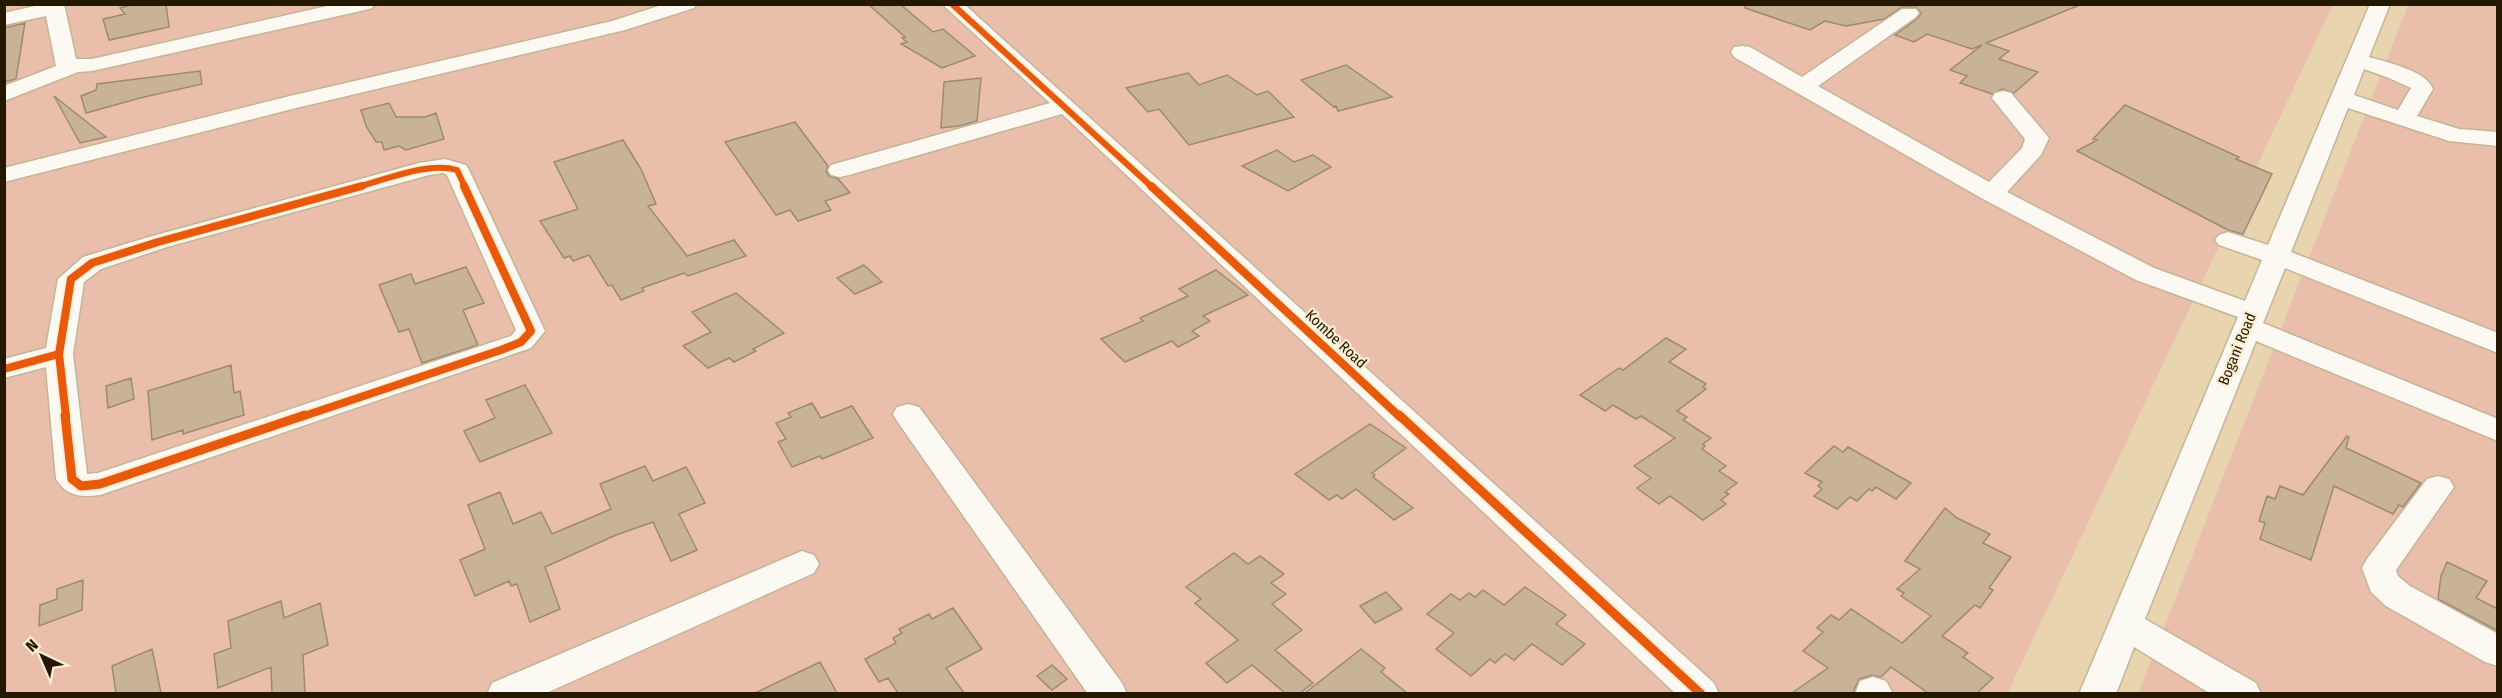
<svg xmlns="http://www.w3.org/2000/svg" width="2502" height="698" font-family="'Fira Sans Condensed',sans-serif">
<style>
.green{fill:#e9beaa}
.building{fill:#c8b398;stroke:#9d8a6f;stroke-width:1.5}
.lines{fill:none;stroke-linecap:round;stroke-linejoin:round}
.minor-casing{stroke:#c4b598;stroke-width:3}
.minor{fill:#fcf9f3;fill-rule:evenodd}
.cycleway-far2-casing{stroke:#fbedd3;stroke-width:9}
.cycleway-far1-casing{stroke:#fbedd3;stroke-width:11}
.cycleway-casing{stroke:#fbedd3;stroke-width:13}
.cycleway-far2{stroke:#e8590c;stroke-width:6}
.cycleway-far1{stroke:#e8590c;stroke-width:8}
.cycleway{stroke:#e8590c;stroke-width:9}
.labels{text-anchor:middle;stroke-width:4.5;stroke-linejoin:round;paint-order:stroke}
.street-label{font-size:15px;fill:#241800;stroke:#fbedd3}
</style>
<rect width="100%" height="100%" fill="#e8d5b0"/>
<path class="green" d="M4,5h2329l-326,689 -2002,-1z
M2408,5h89v688l-359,1z"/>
<path class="building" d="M135,4h31l3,23 -60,13 -6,-21 22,-5 -5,-6z
M868,4h32l33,28 10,-3 32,27 -33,12 -41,-24 6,-2 -5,-4 3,-1z
M1746,4h334v1l-94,38 23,8 -10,8 39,13 -24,21 -12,-4 -10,5 -32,-11 7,-7 -17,-6 32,-25 -10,4 -45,-15 -13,8 -19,-7 23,-17 3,-5 -5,-6h-14l-18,12 -38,7 -21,-5 -15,9 -65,-22z
M25,23l-9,56 -12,3v-54z
M1346,65l46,32 -54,14 -2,-5 -2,1 -33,-27z
M200,71l2,13 -62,14 -54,15 -5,-17 15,-6 1,-6z
M1188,73l11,12 28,-10 30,20 11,-4 26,26 -105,28 -30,-36 -11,3 -22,-24z
M981,78l-4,43 -18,5 -18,2 3,-46z
M54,96l52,41 -26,6z
M389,103l7,14h29l11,-4 8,26 -38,11 -7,-4 -15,4 -2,-8h-6l-10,-16 -5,-16z
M2125,105l114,52 -3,2 36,15 -29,60 -15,-4 -151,-79 20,-11 -4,-1z
M795,122l33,44 -2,5 3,5 9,3 12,14 -25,8 6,9 -33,11 -8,-11 -14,5 -51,-73z
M623,140l18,29 15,35 -8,2 39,50 47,-16 12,16 -58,20 -4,-3 -42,15 2,3 -23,9 -9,-15 -4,1 -19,-31 -16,6 -3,-5 -6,2 -24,-37 38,-12 -24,-47z
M1277,150l17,12 19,-7 18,12 -43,24 -46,-25z
M864,265l18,17 -27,12 -18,-16z
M466,267l18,36 -21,7 15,35 -56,18 -13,-34 -10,3 -20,-47 32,-11 4,10z
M1216,270l32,25 -45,21 7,5 -18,10 7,5 -21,11 -6,-6 -47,21 -24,-23 42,-18 -3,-3 48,-22 -9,-7z
M736,293l48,40 -31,16 3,2 -22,11 -5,-4 -21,10 -25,-22 28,-14 -19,-20z
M1666,338l20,11 -17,13 37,22 -3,3 3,2 -29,22 10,6 -4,3 28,18 -8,6 2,2 -3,3 24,17 -7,5 18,12 -12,9 4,2 -8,6 5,4 -23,16 -33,-24 -11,8 -22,-16 14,-10 -17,-12 41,-28 -34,-22 -5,3 -23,-14 -8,6 -25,-16 39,-27 4,2z
M231,365l3,28 6,-2 4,24 -61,19v-4l-31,10 -4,-49z
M131,378l3,21 -26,9 -2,-22z
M525,385l27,48 -72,29 -16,-31 31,-13 -9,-18z
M812,403l9,15 31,-12 21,32 -51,21 -2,-3 -28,11 -14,-25 8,-3 -10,-16 15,-6 -3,-4z
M1370,424l36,24 -34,25 3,2 -2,2 40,31 -19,12 -38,-31 -14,10 -5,-4 -8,5 -34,-26z
M2347,436l2,1 -3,11 75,35 -18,24 -4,-2 -6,9 -59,-28 -23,74 -51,-21 5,-16 -6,-2 8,-25 8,3 5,-13 23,9z
M1834,446l9,6 5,-5 63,36 -15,16 -20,-12 -4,4 -3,-2 -12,12 -7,-4 -13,12 -23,-13 8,-7 -4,-3 4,-4 -17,-9z
M645,466l8,15 33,-14 19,36 -26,11 18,36 -26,11 -18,-39 -37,13 -71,32 15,42 -30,13 -13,-38 -6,2 -2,-5 -34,15 -15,-36 25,-11 -17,-44 32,-13 13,32 28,-12 11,22 59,-25 -11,-25z
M1945,508l12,10 33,16 -7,9 28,14 -22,31 4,2 -13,18 -5,-3 -33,31 26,17 -5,4 30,21 -16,15h-49l-37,-26 -10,10 -9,-2 -13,4 -6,14h-61l36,-25 -25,-17 20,-19 -6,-4 14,-13 8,5 12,-11 51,34 29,-27 -30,-20 3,-3 -7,-4 23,-20 -15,-8z
M1234,553l14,11 12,-8 24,18 -13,9 15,11 -14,10 30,26 -27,20 38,33 -13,10h-15l-33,-28 -25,18 -21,-20 32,-23 -43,-37 6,-4 -15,-12z
M2447,562l40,19 -11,17 22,11v22l-60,-32 3,-23z
M83,580l-1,30 -43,16 1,-21 17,-6v-10z
M1525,587l41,28 -10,9 29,20 -23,21 -30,-21 -18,16 -9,-6 -10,9 -5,-4 -19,17 -35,-27 18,-16 -27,-19 24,-20 9,6 9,-7 6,4 8,-7 21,15z
M1386,592l16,17 -27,14 -15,-17z
M281,601l3,17 36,-15 8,42 -25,10 2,38h-33l-1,-26 -53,21 -4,-34 17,-6 -3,-27z
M953,608l29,41 -36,19 18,25h-66l-10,-15 -9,4 -14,-23 31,-16 -3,-5 9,-5 -3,-4 30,-15 3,5z
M152,649l9,44h-45l-4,-27z
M1361,649l24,19 -4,4 26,21h-102z
M820,662l17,31h-82z
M1052,665l15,14 -15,11 -15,-14z"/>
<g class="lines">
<defs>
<path id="minor" d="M44,4h20l12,55h16l244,-55h39l-3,4 -7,2 -273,61 -14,1 -74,29v-15l52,-20 -10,-50 -42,9v-12z
M665,4h32l-3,4 -69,22 -333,79 -288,73v-14l286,-72 322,-75z
M942,4h22l750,679 5,11h-43l-614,-580 -213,61 -9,2 -9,-2 -3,-5 3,-5 219,-62z
M2370,4h20l-21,53c17,5 58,14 64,32l-16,27 42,13 39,3v14l-49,-5 -101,-33 -57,144 207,81v20l-213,-85 -22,55 235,96v22l-242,-100 -111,278 111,64 5,11h-50l-77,-47 -18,47h-37l159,-377 -102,-37 -153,-81 -249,-142 -3,-5 3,-5 8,-1 8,1 52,30 100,-68h14l3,4 -3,4 -98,69 171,96 33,-34 3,-9 -33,-41 3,-5 8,-2 8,2 38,45 -8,17 -34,37 147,76 91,33 17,-41 -43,-15 -4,-5 4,-5 9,-3 40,13zM2364,69l25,9 22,10 -13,22 -44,-15z
M445,159l21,6 3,5 76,161 -14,17 -431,147c-19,2 -33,2 -44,-16l-10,-112 -42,11v-19l42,-11 12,-69 25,-22 66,-20 270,-74zM443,173l4,2 69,155 -5,6 -413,137 -11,1 -14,-120 11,-72 17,-13 66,-22 262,-72z
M908,404l11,3 203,276 5,11h-39l-191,-273 -4,-7 4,-7z
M2438,476l11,3 5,8 -58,83 2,6 12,10 88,48v32l-13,-4 -99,-56 -15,-14 -9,-24 5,-9 60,-80z
M802,551l12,4 5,9 -5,9 -270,121h-57l5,-11z
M1873,677l13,4 7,13h-38l5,-13z"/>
</defs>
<use href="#minor" class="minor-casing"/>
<use href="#minor" class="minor"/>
<defs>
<path id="cycleway-far2" d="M952,4l200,183
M357,187c28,-7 72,-26 100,-17l8,17"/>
<path id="cycleway-far1" d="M1151,186l249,231
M59,354l7,63
M59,354l12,-75 21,-16 66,-21 204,-56
M4,369l55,-15
M301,417l200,-67 20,-8 10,-11 -67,-145"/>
<path id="cycleway" d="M65,415l7,64 9,7 19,-2 205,-69
M1399,415l302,279"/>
</defs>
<use href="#cycleway-far2" class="cycleway-far2-casing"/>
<use href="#cycleway-far1" class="cycleway-far1-casing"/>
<use href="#cycleway" class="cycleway-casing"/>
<use href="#cycleway-far2" class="cycleway-far2"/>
<use href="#cycleway-far1" class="cycleway-far1"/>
<use href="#cycleway" class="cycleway"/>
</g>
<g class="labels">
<g class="street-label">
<text transform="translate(1336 339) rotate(43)" y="5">Kombe Road</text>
<text transform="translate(2237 349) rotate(-68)" y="5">Bogani Road</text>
</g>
</g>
<rect width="2502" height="698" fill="none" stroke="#241800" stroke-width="12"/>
<g transform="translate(42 656) rotate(316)" stroke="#fbedd3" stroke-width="4.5" paint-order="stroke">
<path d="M0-4.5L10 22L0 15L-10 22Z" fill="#241800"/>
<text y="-9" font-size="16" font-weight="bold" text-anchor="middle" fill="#241800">N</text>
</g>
</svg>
